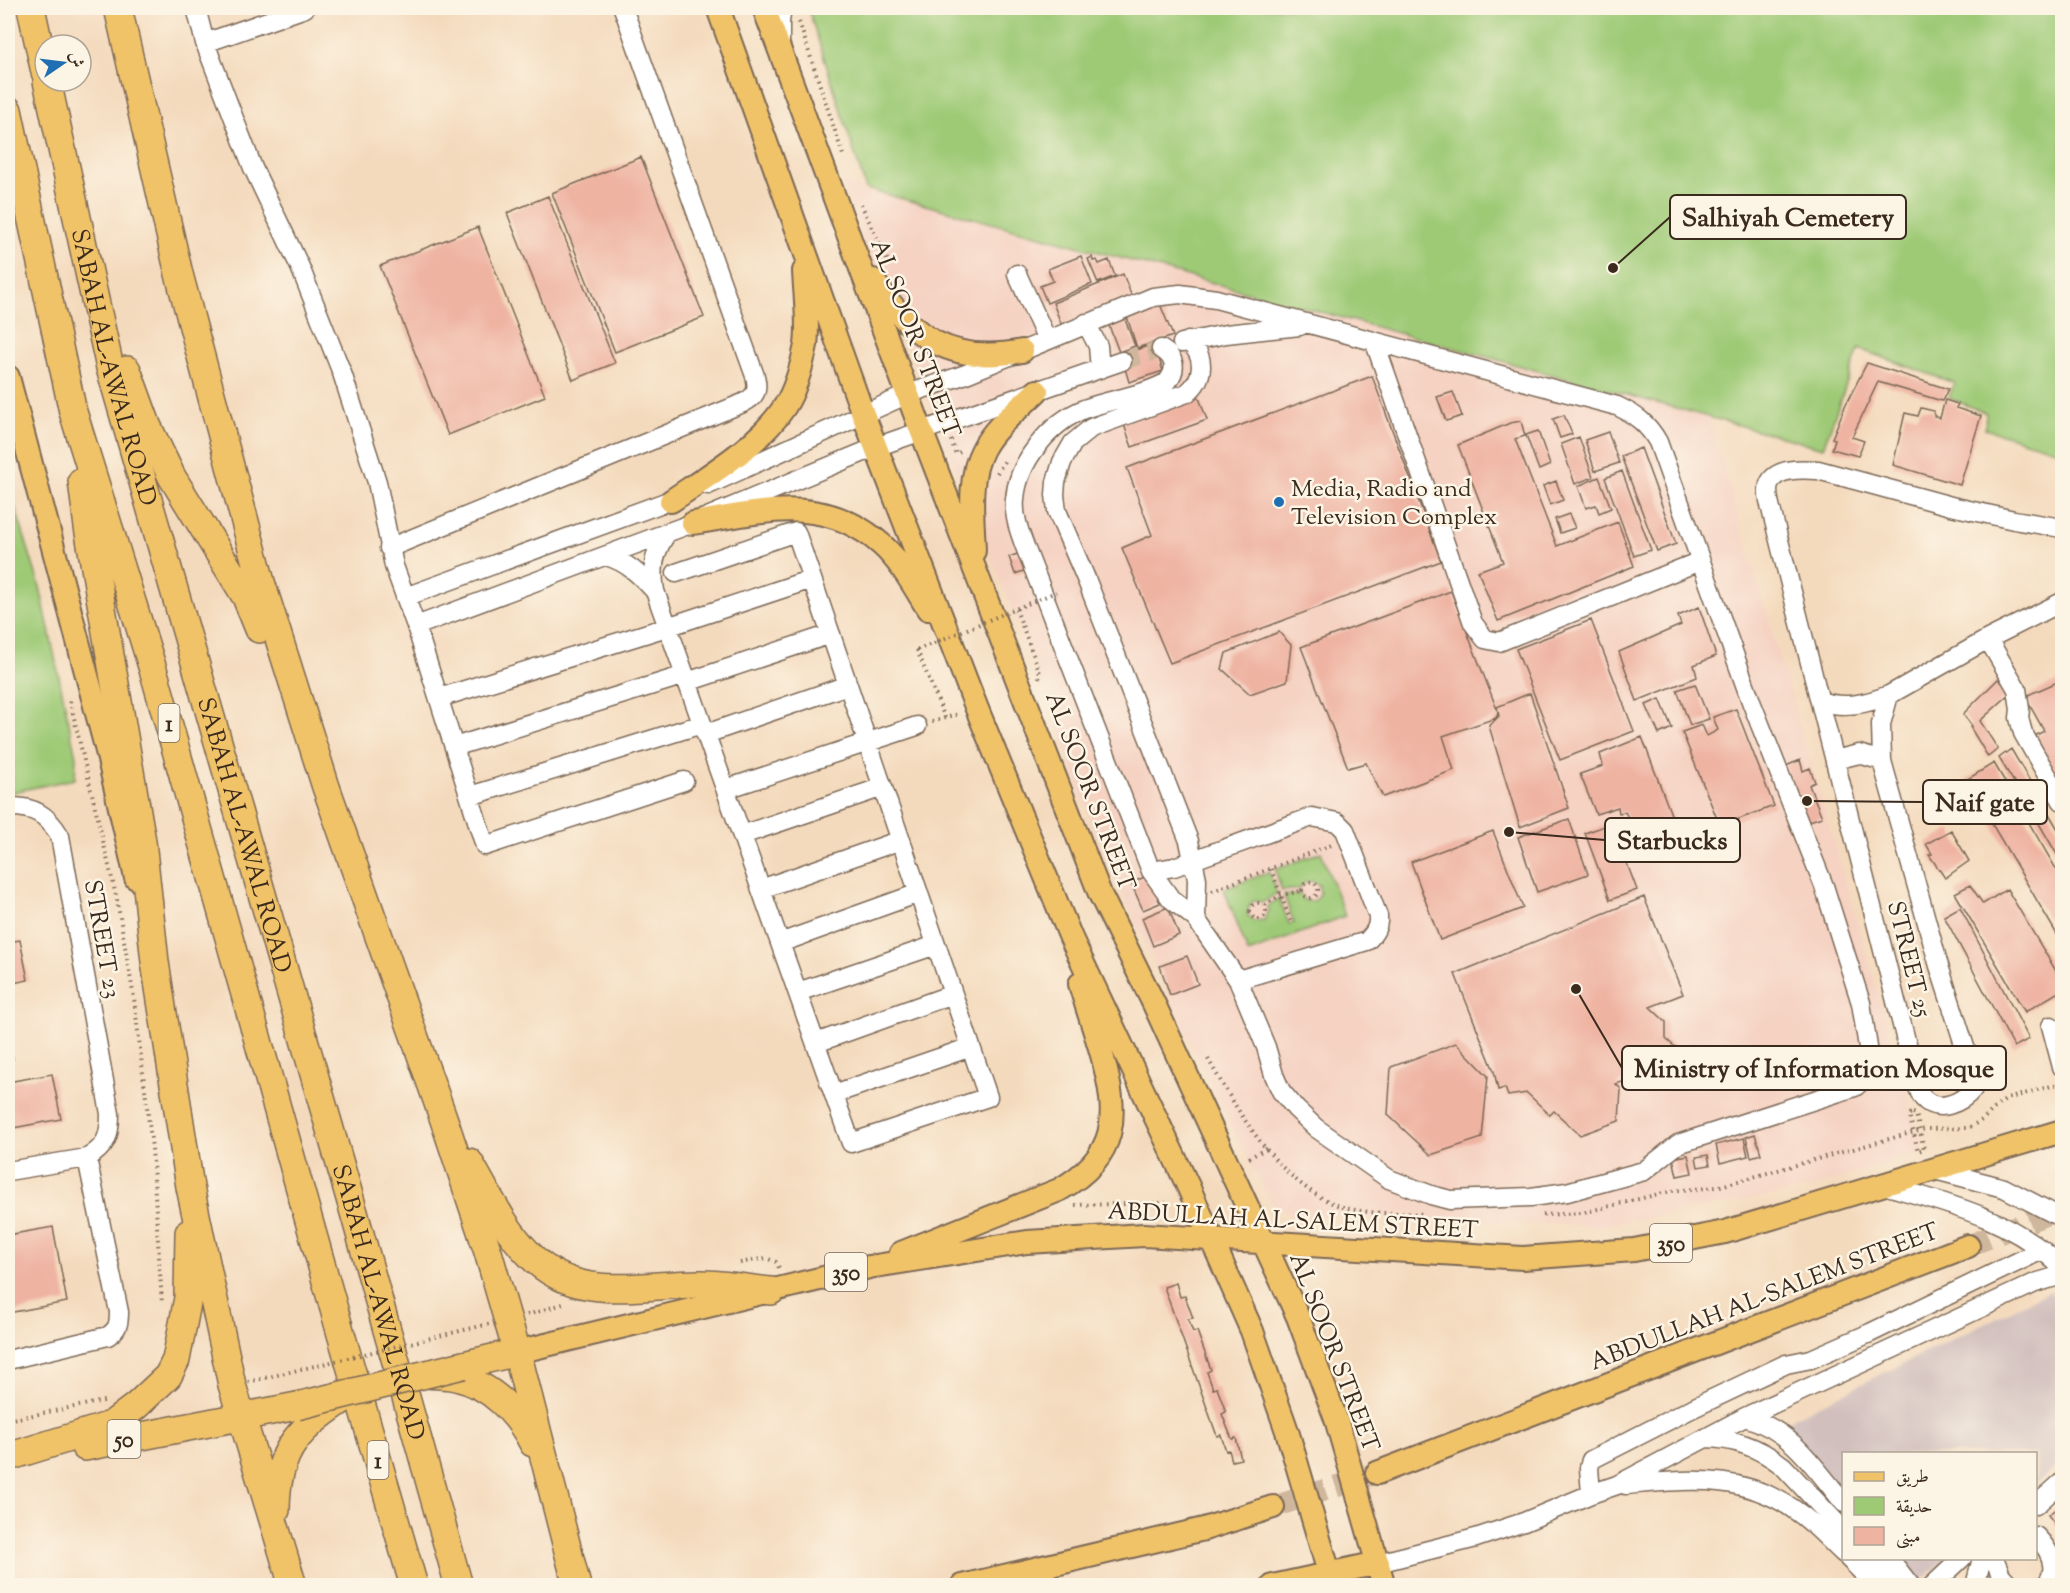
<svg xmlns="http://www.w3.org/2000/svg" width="2070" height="1593" font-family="'Sorts Mill Goudy',Amiri,serif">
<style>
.built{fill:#f5d2c2}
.industrial{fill:#d1bfbd}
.green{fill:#9eca76;stroke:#6c7a4a;stroke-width:1.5}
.building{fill:#efb3a2}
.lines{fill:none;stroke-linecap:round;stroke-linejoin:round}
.minor-tunnel{stroke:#cfb79d;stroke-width:18;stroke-dasharray:18 9;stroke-linecap:butt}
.major-tunnel{stroke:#cfb79d;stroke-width:22;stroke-dasharray:22 11;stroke-linecap:butt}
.minor-casing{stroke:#7c6856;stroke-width:21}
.major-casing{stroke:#7c6856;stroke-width:26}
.highway-casing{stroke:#7c6856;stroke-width:30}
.path{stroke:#7c6856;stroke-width:4;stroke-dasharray:1.5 4.5;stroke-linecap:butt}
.minor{stroke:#fff;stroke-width:18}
.major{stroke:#f1c369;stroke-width:22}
.highway{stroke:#f1c369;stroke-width:27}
.highway-bridge-casing{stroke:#7c6856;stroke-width:30;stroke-linecap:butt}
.path-bridge{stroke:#7c6856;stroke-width:4;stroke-dasharray:1.5 4.5;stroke-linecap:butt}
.highway-bridge{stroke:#f1c369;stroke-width:27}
.poi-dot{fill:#1f6fb2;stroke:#fcf5e5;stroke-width:2}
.labels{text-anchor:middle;stroke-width:5;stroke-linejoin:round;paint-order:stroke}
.shield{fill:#fcf5e5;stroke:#75675a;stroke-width:1.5}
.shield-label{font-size:22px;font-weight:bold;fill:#3b2a1e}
.street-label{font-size:24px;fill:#3b2a1e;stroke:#fcf5e5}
.poi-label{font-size:24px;fill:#3b2a1e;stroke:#fcf5e5;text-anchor:start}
.leader{fill:none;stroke:#3b2a1e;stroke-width:2}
.callout-dot{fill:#3b2a1e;stroke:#fcf5e5;stroke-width:2}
.callout{fill:#fcf5e5;stroke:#3b2a1e;stroke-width:2}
.callout-label{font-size:26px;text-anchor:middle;font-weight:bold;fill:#3b2a1e}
</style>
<rect width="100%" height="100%" fill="#fcf5e5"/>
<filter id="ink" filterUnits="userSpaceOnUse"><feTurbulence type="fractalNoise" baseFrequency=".0167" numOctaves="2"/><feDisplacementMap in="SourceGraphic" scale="12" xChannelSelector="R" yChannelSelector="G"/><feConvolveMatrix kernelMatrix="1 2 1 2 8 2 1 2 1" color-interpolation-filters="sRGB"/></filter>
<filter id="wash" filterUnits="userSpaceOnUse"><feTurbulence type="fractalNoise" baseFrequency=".008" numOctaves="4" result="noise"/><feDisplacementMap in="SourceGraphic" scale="24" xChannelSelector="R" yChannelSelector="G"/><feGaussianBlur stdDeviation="1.35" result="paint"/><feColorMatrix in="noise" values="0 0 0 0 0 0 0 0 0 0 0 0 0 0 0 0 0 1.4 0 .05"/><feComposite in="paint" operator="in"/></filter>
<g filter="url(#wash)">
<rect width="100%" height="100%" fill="#f4dabd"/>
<path class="built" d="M841,182l868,234 215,735 -116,38 -208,37 -310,-11 -14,-9 -12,-16 -50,-97 -116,-254 -70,-190z"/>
<path class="industrial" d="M2050,1291l12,17v154l-26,23v-31h-192l-1,44 -64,-73z
M1896,1559h51l-29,24z"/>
<path class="green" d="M808,8h1254v444l-77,-23 1,-16 -37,-15 5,-15 -95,-34 -36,99 -957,-259z
M8,484l32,103 36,170 -1,22 -67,14z
M1321,852l24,64 -97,37 -24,-64 45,-17 8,21 -13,9 -10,-1 -4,3 -3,10 7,7 10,-1 5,-9 -1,-5 11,-8 10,26 5,-1 -10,-27 16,-2 4,6c7,3 13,1 16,-6l-1,-9c-7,-6 -15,-5 -19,4l-18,2 -7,-21z"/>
<g id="blocks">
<path class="building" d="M641,157l63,160 -89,35 -63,-159z
M548,196l67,167 -42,17 -66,-167z
M478,227l67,169 -97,39 -68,-169z
M1081,256l11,28 -45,19 -7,-17 13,-5 -5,-12z
M1092,257l1,4 4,-1 2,4 10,-4 6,16 -17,7 -10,-24z
M1123,274l11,28 -70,29 -11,-28z
M1160,304l13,32 -36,12 -10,-31z
M1124,317l11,29 -16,6 -11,-29z
M1154,344l9,27 -34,11 -8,-27z
M1867,363l81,26 -6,12 -64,-19 -26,55 12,4 -6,15 -26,-7 3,-10 -3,-1 14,-34z
M1372,376l69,185 -271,102 -48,-115 30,-13 -25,-67z
M1453,392l9,24 -16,5 -9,-24z
M1198,395l9,25 -75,27 -9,-25z
M1945,400l13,4 -2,4 25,8 -21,69 -67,-20 12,-52 13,3 3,-8 13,3v5l6,2z
M1564,415l8,19 -12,4 -7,-19z
M1521,421l4,15 -10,3 42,107 61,-24 16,44 -136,55 -20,-50 25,-9 -45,-117 52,-22z
M1538,431l12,34 -11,5 -13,-35z
M1608,432l11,31 -24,8 -10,-31z
M1579,437l14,40 -18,7 -14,-40z
M1641,448l35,96 -19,7 -36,-95z
M1622,471l29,79 -17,6 -29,-78z
M1599,477l12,31 -12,5 -3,-8 -10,3 -8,-22z
M1556,481l7,19 -13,5 -7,-19z
M1569,514l6,14 -15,5 -5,-14z
M1023,552l6,17 -14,5 -6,-17z
M1451,591l47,121 -2,6 -53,18 11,34 -71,27 -17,-34 -18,5 -47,-121z
M1699,607l17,49 -22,9 3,12 -60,24 -18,-49 62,-27 -3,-9z
M1591,620l43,111 -74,29 -44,-111z
M1279,632l12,13 -4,36 -37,13 -28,-25 4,-16z
M1998,679l14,13 -32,29 18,28 -10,8 -18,-30 2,-1 -9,-12z
M2062,680v109l-29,-52 11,-6 -16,-29v-7z
M1695,684l14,35 -19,6 -13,-35z
M1530,693l39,115 -49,19 -31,-101 10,-10 -2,-9z
M1660,699l12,29 -13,6 -13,-29z
M1736,709l38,97 -54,20 -38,-94 20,-7 5,11 11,-6 -5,-13z
M1642,737l39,104 -24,7 -12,-28 -14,3 -6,-11 -6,1 -1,-6 -22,7 -16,-40 23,-8 -3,-12z
M2011,749l33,56 -11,8 -34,-55z
M1800,760l3,11 7,-3 5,14 -6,3 13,32 -16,5 -20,-56z
M1994,763l68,116v64l-96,-163z
M2045,807l17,29v27l-28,-48z
M1569,819l19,55 -51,18 -19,-55z
M1621,820l5,15 -11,3 2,8 3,-1 17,45 -27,10 -25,-67z
M1951,830l18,31 -24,17 -16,-23 3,-1 -6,-10z
M1493,831l30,77 -83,32 -29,-78z
M1149,875l11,28 -17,7 -12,-27z
M1970,885l13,19 24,-15 55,92v9l-37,22 -70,-119z
M1644,897l39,97 -33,13 16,15v17l9,8 -6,38 -15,5 -3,-7 -19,7 -1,-11 -15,5 5,5 -2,32 -39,14 -26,-24 -4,4 -23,-22 -19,3 -3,-8 -7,2 -4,-19 -39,-97z
M1168,907l11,28 -26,11 -11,-28z
M1960,907l69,132 -15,8 -70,-131z
M20,940l8,40 -20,4v-42z
M1187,956l11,28 -28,11 -10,-29z
M8,1037l5,22h-5z
M1456,1043l32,33 -6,62 -51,17 -43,-40 3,-48z
M52,1074l9,45 -53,10v-47z
M1755,1134l6,20 -10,3 -5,-20z
M1744,1138l4,18 -28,7 -4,-18z
M1688,1155l4,18 -15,3 -4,-18z
M1708,1155l2,10 -12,2 -2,-10z
M53,1227l14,75 -59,11v-78z
M1176,1283l4,14 5,-1 8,22 -5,1 5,13 4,-1 14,39 -4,2 6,17 4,-1 9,24 -4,2 10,25 4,-1 5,21 -9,2 -3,-11 -3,1 -5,-16 -4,1 -53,-149z
M2062,1504v29l-14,-18z
M1507,1580l3,6h-15z"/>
</g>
</g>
<g filter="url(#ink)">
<use href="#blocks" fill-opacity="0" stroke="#7c6856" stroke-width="1.5"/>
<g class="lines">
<path class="minor-tunnel" d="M1122,361l34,-10"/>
<path class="major-tunnel" d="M1968,1246l94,-38
M1273,1507l104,-34"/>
<defs>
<path id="minor" d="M196,8l9,35 48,125 47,99 42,106 35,109 17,84 22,60 277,-103 183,-76 246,-86
M780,42v-20l2,-14
M205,43l100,-35
M1017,274l30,66
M1086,323l12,23 2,23
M1188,341c18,15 17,37 -1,52l-96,35 -18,15 -11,19 -6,20 -1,13 2,16 30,70 102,260 8,38 -1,40
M1182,343l44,-9 74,-8
M1375,343l98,280 12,16 14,3 201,-81
M708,485l200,-91 58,-20 187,-77 27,-3 36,5 401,107c19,9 31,18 41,36l94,262 72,182 37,117 10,63 -6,12 -10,9 -177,57 -34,27 -77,21 -36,5 -81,3 -19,-5 -42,-16 -73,-51 -20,-19 -15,-18 -7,-16 -8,-28 -28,-67 -42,-61 -25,-20 -20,-28 -124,-319c-6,-16 -14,-35 -12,-53 3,-38 35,-76 69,-90 27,-10 58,-13 83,-27 11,-13 8,-25 -6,-33
M667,533c-13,19 -16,34 -12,58l196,552 137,-46 -192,-565 -120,41
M389,548l354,-145c12,-6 16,-12 12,-27l-132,-368
M606,556c21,6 33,18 49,35
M405,597l277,-101
M416,626l69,220 199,-65
M1988,639l29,50 3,20 -1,9 4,15 39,68
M687,682l144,-48
M1889,695l-8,29 1,37 57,205 32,100 2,23c-11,14 -36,25 -50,9 -3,-4 -5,-10 -6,-14l-145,-571c-2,-9 -6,-20 -3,-29 7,-17 34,-15 49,-14l133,36 63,14 48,8
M439,698l228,-71 145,-48
M1820,701c24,8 46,3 69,-6l99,-56 74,-37
M706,734l142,-49
M454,747l231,-72
M1835,760l24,-6 23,7
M726,789l191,-63
M470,796l232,-72
M8,807c25,-1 39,7 52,29l50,278c0,22 -4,33 -23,44l-79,13
M742,835l141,-48
M1151,871l23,-4 138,-50 25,5 8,8 33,86c1,11 -4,18 -11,25l-129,39
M761,889l140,-49
M780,943l139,-50
M798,992l138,-47
M2051,1026l11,41
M816,1043l137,-49
M834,1094l137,-47
M1935,1170l69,18 58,30
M1884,1185c65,19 130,34 178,83
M8,1360l100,-24c10,-7 11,-12 11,-24l-32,-154
M1745,1417c48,14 68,49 99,86
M1705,1438c30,0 55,10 78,28l61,65
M1625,1485c64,-5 119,-13 174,28 16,11 30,27 45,41
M1591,1494l-2,-26 2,-8 102,-52 93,-44 25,-5 59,-26 172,-83
M2036,1505l26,-23
M2036,1536c14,14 24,33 9,50
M1848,1558l28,28
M1869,1558l25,28
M1889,1558l21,27
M1994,1558l7,17 10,11
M1378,1563l98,-25 48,-16 67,-28 26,-9 128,-68 290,-134 27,-8
M1932,1586l30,-28
M1975,1586l7,-28"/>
<path id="major" d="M718,8l145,406 114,295 94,229 117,248 64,145 35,100 46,155
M764,8l157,422 179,464 54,110 144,313 38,102 48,167
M873,280c39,58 78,85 149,71
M8,377l100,378 28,123
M671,501c38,-26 89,-56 114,-95 11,-17 17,-41 21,-61 3,-22 -1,-51 -2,-74
M693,523c68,-11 131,-30 189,22 19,17 33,43 46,64
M974,551c-1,-32 -7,-72 9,-102 12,-23 36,-40 54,-58
M901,1253l158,-63c60,-34 60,-74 43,-135 -7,-24 -15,-47 -22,-71
M517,1352l352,-85 158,-25 117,-7 379,23 111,-8 91,-18 337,-101
M1377,1473l591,-227
M962,1586l242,-57 69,-22
M1273,1586l105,-23"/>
<g id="highway">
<path d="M31,8l14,64"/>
<path d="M118,8l61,266 82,308 65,205 118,333 44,132 29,100 60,234"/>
<path id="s1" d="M47,81l63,287 243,841 106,377"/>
<path d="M8,110l65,302 82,264 186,658 73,252"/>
<path d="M127,370l20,55 25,52 74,120 13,32"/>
<path d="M82,481l6,46 54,314 13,121 35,225 42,198 61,201"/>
<path d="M469,1162c18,30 35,67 60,92 48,51 112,29 173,30 23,0 46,5 69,7"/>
<path d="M463,1365l54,-13"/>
<path d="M428,1374c9,1 20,1 28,3 35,8 61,35 77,66"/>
<path d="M85,1447l212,-41"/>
<path d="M8,1457l103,-32 25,-19 32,-30 8,-16 12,-62 1,-65"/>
<path d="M276,1510c0,-63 25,-83 75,-116"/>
</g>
</defs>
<use href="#minor" class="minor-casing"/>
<use href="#major" class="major-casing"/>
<use href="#highway" class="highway-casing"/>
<path class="path" d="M799,22l45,136
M861,204l30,64
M951,440l5,14 4,-2
M997,473l9,-14
M1016,609l24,64 -1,6
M917,650l28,68
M70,701l47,199 17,98 18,150 10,155
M932,722l27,-8
M1271,869l20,53
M1302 890a8 8 0 1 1 16 0a8 8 0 1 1-16 0Z
M1212,891l122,-47
M1250 911a8 8 0 1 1 16 0a8 8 0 1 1-16 0Z
M1265,905l16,-10 21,-4
M1208,1059c32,56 78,138 147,151 22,4 47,3 70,4
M1913,1113l3,1 8,35 -6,2 -9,-37z
M1249,1158l18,-10
M1075,1205l91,-2
M1543,1215l39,-2 89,-22 46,-4 208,-58 43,-1 14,-8 16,-15 9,-6 51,-15
M740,1263l26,-5 10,4 4,8
M527,1315l39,-12
M8,1420l96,-19"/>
<use href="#minor" class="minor"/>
<use href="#major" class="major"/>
<use href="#highway" class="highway"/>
<defs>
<path id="highway-bridge" d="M297,1406l166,-41"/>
</defs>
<use href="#highway-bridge" class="highway-bridge-casing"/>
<path class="path-bridge" d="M917,650l139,-58
M248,1382l241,-58"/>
<use href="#highway-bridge" class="highway-bridge"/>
</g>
</g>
<circle class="poi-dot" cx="1279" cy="502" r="6"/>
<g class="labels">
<g class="shield">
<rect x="158.5" y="704" width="21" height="38" rx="4.5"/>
<rect x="1650" y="1224" width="42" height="38" rx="4.5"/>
<rect x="825" y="1253" width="42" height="38" rx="4.5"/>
<rect x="107.5" y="1420" width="33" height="38" rx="4.5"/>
<rect x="367.5" y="1441" width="21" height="38" rx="4.5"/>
</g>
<g class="shield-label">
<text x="169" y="731">1</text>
<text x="1671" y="1251">350</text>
<text x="846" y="1280">350</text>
<text x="124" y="1447">50</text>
<text x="378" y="1468">1</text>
</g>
<g class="street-label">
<text transform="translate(916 338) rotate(69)" y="8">AL SOOR STREET</text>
<text dy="8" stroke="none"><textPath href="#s1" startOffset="294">SABAH AL-AWAL ROAD</textPath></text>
<text transform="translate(1091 791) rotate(69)" y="8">AL SOOR STREET</text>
<text dy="8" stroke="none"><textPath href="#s1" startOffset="780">SABAH AL-AWAL ROAD</textPath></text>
<text transform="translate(103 939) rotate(80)" y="8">STREET 23</text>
<text transform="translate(1910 959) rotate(76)" y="8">STREET 25</text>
<text transform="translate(1293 1220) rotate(3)" y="8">ABDULLAH AL-SALEM STREET</text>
<text transform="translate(1764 1296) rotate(-21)" y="8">ABDULLAH AL-SALEM STREET</text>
<text dy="8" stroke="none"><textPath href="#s1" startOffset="1266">SABAH AL-AWAL ROAD</textPath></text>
<text transform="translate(1335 1352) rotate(69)" y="8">AL SOOR STREET</text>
</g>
<g class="poi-label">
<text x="1291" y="496">Media, Radio and<tspan x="1291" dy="28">Television Complex</tspan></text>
</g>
</g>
<path class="leader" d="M1613 268L1670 217M1807 801L1923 802M1509 832L1605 840M1576 989L1622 1068"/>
<g class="callout-dot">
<circle cx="1613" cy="268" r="6"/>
<circle cx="1807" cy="801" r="6"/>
<circle cx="1509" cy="832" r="6"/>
<circle cx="1576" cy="989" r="6"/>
</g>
<g class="callout">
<rect x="1670" y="195" width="236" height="44" rx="6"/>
<rect x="1923" y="780" width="124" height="44" rx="6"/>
<rect x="1605" y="818" width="135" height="44" rx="6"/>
<rect x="1622" y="1046" width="384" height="44" rx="6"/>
</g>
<g class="callout-label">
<text x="1788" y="226">Salhiyah Cemetery</text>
<text x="1985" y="811">Naif gate</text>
<text x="1672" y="849">Starbucks</text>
<text x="1814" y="1077">Ministry of Information Mosque</text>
</g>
<rect width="2070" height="1593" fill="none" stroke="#fcf5e5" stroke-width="30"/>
<rect x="1842" y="1452" width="195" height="108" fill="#fcf5e5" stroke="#afa495" stroke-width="1.5"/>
<rect x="1854" y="1472" width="30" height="9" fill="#f1c369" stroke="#afa495" stroke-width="1.5"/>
<text x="1896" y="1482" font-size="18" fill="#3b2a1e">طريق</text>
<rect x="1854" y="1497" width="30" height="18" fill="#9eca76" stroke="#afa495" stroke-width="1.5"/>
<text x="1896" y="1512" font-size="18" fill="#3b2a1e">حديقة</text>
<rect x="1854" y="1527" width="30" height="18" fill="#efb3a2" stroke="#afa495" stroke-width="1.5"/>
<text x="1896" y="1542" font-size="18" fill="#3b2a1e">مبنى</text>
<g transform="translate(63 63) rotate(76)"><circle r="28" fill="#fcf5e5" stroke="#afa495" stroke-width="1.5"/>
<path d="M0-4.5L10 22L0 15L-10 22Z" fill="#1f6fb2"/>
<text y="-9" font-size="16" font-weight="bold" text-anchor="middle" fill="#3b2a1e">ش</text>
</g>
</svg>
